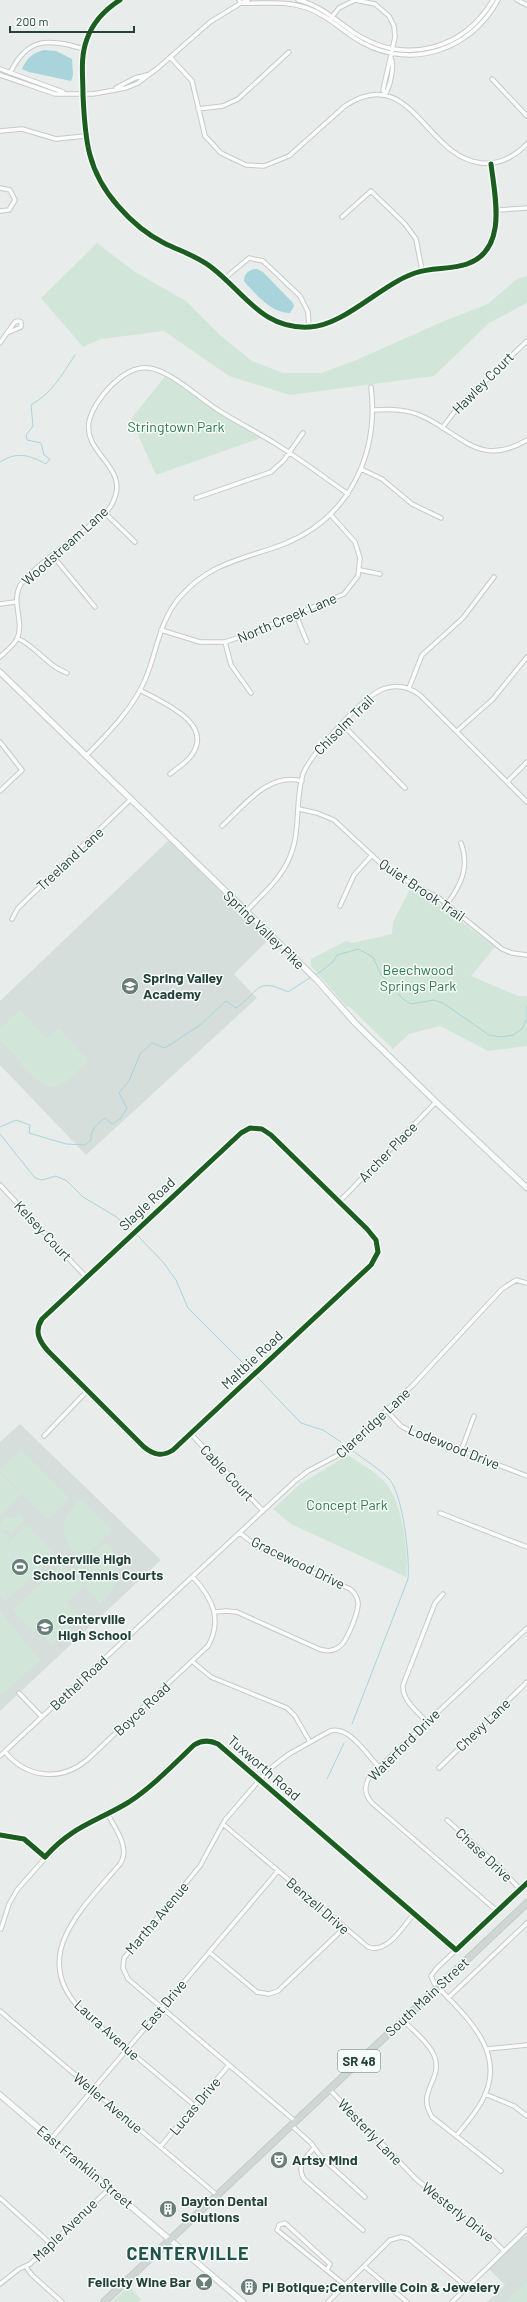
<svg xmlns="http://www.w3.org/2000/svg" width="527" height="2302" font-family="Barlow,sans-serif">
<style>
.built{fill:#d6dedb}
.green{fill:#d1e6d8}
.water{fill:#a9d4db}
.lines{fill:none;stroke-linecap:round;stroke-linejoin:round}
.stream{stroke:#a9d4db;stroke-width:1}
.street-casing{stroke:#c5cac8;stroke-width:5.5}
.secondary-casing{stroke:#c3cbc8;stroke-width:7}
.primary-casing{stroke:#c3ccc9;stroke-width:8}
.street{stroke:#fcfcfc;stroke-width:3.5}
.secondary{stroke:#fcfcfc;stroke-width:5}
.primary{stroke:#cfd7d5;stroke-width:6}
.cycleway-casing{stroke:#f7fbf9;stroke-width:8}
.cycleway{stroke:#1b5e20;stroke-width:5}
.labels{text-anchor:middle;stroke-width:3;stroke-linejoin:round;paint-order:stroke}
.shield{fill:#f7fbf9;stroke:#637a73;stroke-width:1}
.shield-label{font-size:13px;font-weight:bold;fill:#24423a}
.street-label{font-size:14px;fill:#24423a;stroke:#f7fbf9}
.park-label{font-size:14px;fill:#2d7a4b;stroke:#f7fbf9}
.poi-label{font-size:14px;font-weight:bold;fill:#24423a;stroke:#f7fbf9;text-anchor:start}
.district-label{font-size:18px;font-weight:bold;letter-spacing:1px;fill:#1f5548;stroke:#f7fbf9}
</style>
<rect width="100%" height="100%" fill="#e8edeb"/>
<path class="built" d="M170,839l101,98 -37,37 23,24 -171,157 -86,-90v-64z
M20,1424l141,136 -161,151v-269z
M527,2229v73h-40l18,-17 -18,-18z"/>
<path class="green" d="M97,243l38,29 51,29 35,35 31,25 31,12h38l33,-12 90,-40 44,-17 29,-25 10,-3v27l-38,20 -55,53 -144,19 -61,-19 -65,-45 -63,8 -18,8 -42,-49z
M166,375l52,35 46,27 -108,38 -25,-56z
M410,889l27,14 58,44 -24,29 47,20h9v50l-39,5 -48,-25 -31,8 -16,15 -43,-42 -4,-1 -35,-40v-7l35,-18 6,2 40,-9 1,-12z
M20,1010l27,29 12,-11 29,33c-31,30 -33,37 -67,4l1,-2 -22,-24v-10z
M21,1450l48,48 -21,21 -48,-48z
M348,1455c11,8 25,15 35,25 19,18 26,73 23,97l-115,-53 -18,-15 27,-25z
M0,1473l21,21 -21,22z
M80,1499l32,32 -32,29c-21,-23 -22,-39 0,-61z
M21,1513l3,8 -13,12 -11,-6v-4l3,3 -1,-5 3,-5 6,3z
M27,1525l29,31 -51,45 -5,-5v-17l8,-8 -8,6v-48l10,10 -8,9z
M106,1543c20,19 12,45 -6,61l-24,-30 1,-6z
M62,1564l22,22 -18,17 15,14 -30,28 -14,-15 -3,2 -21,-22z
M0,1611l40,49 -40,36z
M527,2282v20h-21z
M129,2286l12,13 -2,3h-27z"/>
<path class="water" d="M44,50l12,1 16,8 1,16 -2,6 -42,-9 -7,-3c5,-11 10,-16 22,-19z
M257,269l6,3 30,31 1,3 -4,7c-19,-1 -30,-15 -43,-28l-3,-4c0,-8 6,-12 13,-12z"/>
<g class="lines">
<path class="stream" d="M0,462c17,-11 29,-7 46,2l4,-5 -6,-4 -3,-12 -14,-3 -1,-5 7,-9 -2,-21c22,-13 30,-29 44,-50
M316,975l17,-13 4,-7 21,-6 15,8 8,18 22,24 8,5 23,-4 9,3 46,32 12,2 12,-2 9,-6 5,-11v-12
M0,1127l16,-7 14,5 -1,8 37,11 19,1 6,-5c0,-11 5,-15 14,-22l7,6 9,-6 6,-10 -8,-15 10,-12 11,-27 12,-11 13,5 35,-23 26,-24 10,7c23,-15 19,-32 52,-16l23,-15
M0,1134l35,44 7,2 14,-4 11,5 16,16 32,19 15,13
M138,1236l25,26 13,18 12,28 63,63
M257,1377l44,46 22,7 18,12
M352,1724l56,-145c2,-21 -5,-83 -18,-99 -10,-11 -25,-20 -37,-29
M327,1779l17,-36"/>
<defs>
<path id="street" d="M120,0c-14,9 -27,22 -33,39 -7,18 -4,37 -4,56 2,44 4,76 35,111 13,15 28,28 46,37 16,8 33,13 47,24 33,25 51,63 99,60 35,-2 70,-42 105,-54 17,-6 35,-3 52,-9 41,-14 28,-67 24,-100
M248,0l-7,3c23,1 43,-3 66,5 21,7 37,25 56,35 50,27 109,6 135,-43
M298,0c23,5 40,22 58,34 50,31 107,16 137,-34
M517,0l10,5
M331,18l8,-10 16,-8 20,4 14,12 5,10 1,11 -12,53 2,4
M170,57l22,24 13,55 16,17 25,12 18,1 25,-10 56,-50c66,-44 80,51 136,57 18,2 33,-6 46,-19
M0,69l63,23
M10,73c18,-37 38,-34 74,-24
M0,75l55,19h38l33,-6 12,-5 21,-16 51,-45 31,-19 -2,-3
M492,79l35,37
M116,88l19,-10 12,-3
M385,94c5,-7 10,-28 6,-36
M198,109l25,-3 15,-7 51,-47
M0,131l22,-2 34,10 29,-3
M0,188l10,2 5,10 -6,10 -9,1
M497,210l30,-2
M342,217l29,-26 34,33 11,15 6,31
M224,279l25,-21 14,3 37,35 8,16 1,15
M18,321l3,1v5l-14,6 8,-11z
M0,343l7,-10
M373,410c18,-1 35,-1 51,7 38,18 56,51 103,23
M442,428l17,-22 68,-65
M361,469l21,10 30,25 29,14
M196,498l75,-26 13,-12 19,-27
M105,513l30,29
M53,556l42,51
M360,570l20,4
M0,604l15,-2
M296,615l11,27
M161,630l39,12h25l24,-8 95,-40 14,-18 2,-18 -5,-16 -25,-28
M17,638c19,8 30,28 50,35
M225,642l6,23 20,28
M0,657c5,-5 13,-11 17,-18 8,-18 -7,-37 4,-55 16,-20 47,-40 67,-57 8,-7 19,-13 24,-23 20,-37 -29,-49 -23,-82 4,-22 36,-58 60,-54 22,3 50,30 69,42 19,12 39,22 58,34 24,15 48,33 72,50
M409,688l13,-33 41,-37 31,-41
M140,690c21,12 76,33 51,66 -5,7 -14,12 -21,18
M343,725l62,63
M457,731l36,-32 34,-42
M0,742l22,28 -22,21
M86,756c22,-23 46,-46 59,-76 12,-28 14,-59 35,-83 30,-35 65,-38 104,-53 65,-26 95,-89 87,-157
M507,782l20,-20
M299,809l18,4 17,7 56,52 49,26 63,51 10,4 15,2
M222,826c23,-21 46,-54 80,-45
M447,904c14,-19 23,-37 14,-61
M340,906l14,-31 18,-20
M246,912c14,-16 33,-31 42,-51 14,-28 6,-58 15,-87 7,-19 61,-78 80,-85 14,-5 26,-2 37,6l107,107
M12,919l6,-11 112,-108
M250,1128l12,1 9,6 96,94 9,11 2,12 -7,13 -198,185c-11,7 -19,5 -29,-3l-96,-96c-9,-10 -14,-20 -6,-32l199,-186z
M0,1185l86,92
M339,1202l97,-100
M387,1411l14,15 11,6 115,44
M191,1434l72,77
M44,1436l44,-46
M461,1451l13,-35
M440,1513l87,34
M215,1612l11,-1 11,1 82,37c7,2 13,3 20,-2 8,-5 20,-36 19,-45 -1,-6 -4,-10 -8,-13l-92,-42 -18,-14
M193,1662l18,15 76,31 8,8 15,26
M19,1693l23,24
M427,1722c-9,-10 -25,-21 -24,-37l32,-82 8,-9
M5,1752c22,26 55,30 82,8l121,-114c15,-27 4,-48 -15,-69
M0,1756l295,-275 13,-10 32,-17 72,-68 90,-97 14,-9 11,3
M439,1768l88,-86
M107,1813c8,15 24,35 13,51 -36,43 -93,92 -38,147l113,95
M447,1820l49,44 24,25
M223,1824l145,123c20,7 34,-20 46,-33
M0,1835l24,4 21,18
M497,1911l-125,-108c-8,-9 -8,-17 -2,-27l157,-148
M1,1929l8,-25 8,-14 45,-51 75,-43 57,-51c8,-5 16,-5 24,-1l238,206
M209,1952l48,40 12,2 9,-3 66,-63
M448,1998l79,-75
M0,2011l217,184
M403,2020c10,11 27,23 32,38 7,23 -19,33 -3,59l69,54
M487,2049l40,-4
M329,2089l88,91 72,56 15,15
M485,2094l29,12 13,10
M295,2121l-167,-142 -5,-11 1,-10 76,-92 25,-46 43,-50 21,-16 41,-23c19,-6 37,24 49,36
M291,2125l20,18 10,14 44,40
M456,2136c9,-11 19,-22 26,-35 27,-49 -17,-85 -48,-118l-3,-7 6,-8 90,-85
M51,2139l227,-268
M160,2147l69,-82
M314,2148c-9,10 -18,18 -10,31l59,51
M0,2198l51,46
M364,2266l43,36
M26,2267l6,8 30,27
M327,2270l3,-6 -45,-41 -6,2 -2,5 68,55
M0,2284l19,-15 11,-5 80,-76
M328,2302l62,-62 11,-3 8,2 58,48
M452,2302l75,-73"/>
<path id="secondary" d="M0,672l317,308 39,44 81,79 90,85
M0,2095l243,207"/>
<path id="primary" d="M104,2302l423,-399"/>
</defs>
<use href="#street" class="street-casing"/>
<use href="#secondary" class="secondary-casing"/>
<use href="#primary" class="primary-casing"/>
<use href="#street" class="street"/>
<use href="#secondary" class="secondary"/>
<use href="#primary" class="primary"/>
<defs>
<path id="cycleway" d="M120,0c-14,9 -27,22 -33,39 -7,18 -4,37 -4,56 2,44 4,76 35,111 13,15 28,28 46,37 16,8 33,13 47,24 33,25 51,63 99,60 35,-2 70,-42 105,-54 17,-6 35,-3 52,-9 41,-14 28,-67 24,-100
M250,1128l12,1 9,6 96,94 9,11 2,12 -7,13 -198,185c-11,7 -19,5 -29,-3l-96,-96c-9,-10 -14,-20 -6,-32l199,-186z
M0,1835l24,4 21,18c27,-31 51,-35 84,-55 24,-16 44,-37 65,-57 8,-5 16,-5 24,-1l238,206 71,-67"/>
</defs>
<use href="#cycleway" class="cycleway-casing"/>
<use href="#cycleway" class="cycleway"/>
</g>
<defs>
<symbol id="school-disc" viewBox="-11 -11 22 22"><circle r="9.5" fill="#697e78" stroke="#f7fbf9"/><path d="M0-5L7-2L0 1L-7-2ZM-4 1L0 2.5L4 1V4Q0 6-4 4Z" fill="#fff"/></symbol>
<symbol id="stadium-disc" viewBox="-11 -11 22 22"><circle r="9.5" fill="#697e78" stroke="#f7fbf9"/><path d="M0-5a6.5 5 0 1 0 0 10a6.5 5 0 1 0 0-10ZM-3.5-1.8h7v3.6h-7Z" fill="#fff"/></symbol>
<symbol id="theatre-disc" viewBox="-11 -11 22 22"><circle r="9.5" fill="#697e78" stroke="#f7fbf9"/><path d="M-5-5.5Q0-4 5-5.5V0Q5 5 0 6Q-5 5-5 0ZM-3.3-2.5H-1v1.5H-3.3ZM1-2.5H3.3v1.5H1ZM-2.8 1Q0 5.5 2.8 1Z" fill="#fff"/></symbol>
<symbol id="building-disc" viewBox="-11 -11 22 22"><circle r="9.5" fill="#697e78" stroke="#f7fbf9"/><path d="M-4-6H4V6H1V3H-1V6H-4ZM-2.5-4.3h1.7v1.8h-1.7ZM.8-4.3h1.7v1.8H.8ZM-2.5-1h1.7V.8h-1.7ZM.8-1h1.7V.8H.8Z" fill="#fff"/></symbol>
<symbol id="bar-disc" viewBox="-11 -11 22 22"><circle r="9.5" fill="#697e78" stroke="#f7fbf9"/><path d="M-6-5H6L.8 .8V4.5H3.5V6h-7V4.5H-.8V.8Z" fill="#fff"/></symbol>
</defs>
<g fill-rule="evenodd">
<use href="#school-disc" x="120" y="976" width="20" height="20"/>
<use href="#stadium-disc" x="10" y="1557" width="20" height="20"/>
<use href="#school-disc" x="35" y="1617" width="20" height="20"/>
<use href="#theatre-disc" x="269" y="2150" width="20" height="20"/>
<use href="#building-disc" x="158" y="2199" width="20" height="20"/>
<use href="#bar-disc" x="194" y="2272" width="20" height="20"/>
<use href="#building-disc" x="239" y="2277" width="20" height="20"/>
</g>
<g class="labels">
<rect class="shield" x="338" y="2050" width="42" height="22" rx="3"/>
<g class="shield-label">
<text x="359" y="2066">SR 48</text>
</g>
<g class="street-label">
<text transform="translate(483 383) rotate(-45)" y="5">Hawley Court</text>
<text transform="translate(65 546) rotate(-42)" y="5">Woodstream Lane</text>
<text transform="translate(287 618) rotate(-23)" y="5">North Creek Lane</text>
<text transform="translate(344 725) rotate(-45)" y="5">Chisolm Trail</text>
<text transform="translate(70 859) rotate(-43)" y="5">Treeland Lane</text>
<text transform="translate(422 890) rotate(34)" y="5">Quiet Brook Trail</text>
<text transform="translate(264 930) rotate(44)" y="5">Spring Valley Pike</text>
<text transform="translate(388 1152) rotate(-46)" y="5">Archer Place</text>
<text transform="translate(147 1204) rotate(-43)" y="5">Slagle Road</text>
<text transform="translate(43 1231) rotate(47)" y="5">Kelsey Court</text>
<text transform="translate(252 1360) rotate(-43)" y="5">Maltbie Road</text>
<text transform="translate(373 1423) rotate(-43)" y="5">Clareridge Lane</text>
<text transform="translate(454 1447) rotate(22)" y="5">Lodewood Drive</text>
<text transform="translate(227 1473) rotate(47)" y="5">Cable Court</text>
<text transform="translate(298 1563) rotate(26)" y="5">Gracewood Drive</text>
<text transform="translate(79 1683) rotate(-43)" y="5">Bethel Road</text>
<text transform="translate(142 1709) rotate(-43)" y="5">Boyce Road</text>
<text transform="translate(483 1725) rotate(-44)" y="5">Chevy Lane</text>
<text transform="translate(404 1745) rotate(-45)" y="5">Waterford Drive</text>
<text transform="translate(264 1768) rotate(41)" y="5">Tuxworth Road</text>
<text transform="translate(484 1855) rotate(43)" y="5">Chase Drive</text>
<text transform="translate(318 1906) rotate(41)" y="5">Benzell Drive</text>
<text transform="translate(157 1918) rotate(-50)" y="5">Martha Avenue</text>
<text transform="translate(427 1997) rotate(-43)" y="5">South Main Street</text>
<text transform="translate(164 2005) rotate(-50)" y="5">East Drive</text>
<text transform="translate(107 2030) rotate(42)" y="5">Laura Avenue</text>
<text transform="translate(108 2103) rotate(40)" y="5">Weller Avenue</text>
<text transform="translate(195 2106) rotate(-50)" y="5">Lucas Drive</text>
<text transform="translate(370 2132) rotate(46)" y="5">Westerly Lane</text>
<text transform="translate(85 2167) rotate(40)" y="5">East Franklin Street</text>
<text transform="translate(458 2212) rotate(38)" y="5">Westerly Drive</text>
<text transform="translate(65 2230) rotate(-44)" y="5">Maple Avenue</text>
</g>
<g class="park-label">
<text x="176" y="432">Stringtown Park</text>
<text x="418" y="975">Beechwood<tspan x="418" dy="16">Springs Park</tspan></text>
<text x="347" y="1510">Concept Park</text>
</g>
<g class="poi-label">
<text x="143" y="983">Spring Valley<tspan x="143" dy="16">Academy</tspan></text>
<text x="33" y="1564">Centerville High<tspan x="33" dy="16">School Tennis Courts</tspan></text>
<text x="58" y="1624">Centerville<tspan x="58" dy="16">High School</tspan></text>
<text x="292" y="2165">Artsy Mind</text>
<text x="181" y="2206">Dayton Dental<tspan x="181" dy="16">Solutions</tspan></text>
<text x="191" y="2287" text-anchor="end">Felicity Wine Bar</text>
<text x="262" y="2292">Pi Botique;Centerville Coin &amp; Jewelery</text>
</g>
<g class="district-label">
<text x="188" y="2260">CENTERVILLE</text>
</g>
</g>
<path d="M10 26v6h124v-6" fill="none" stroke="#24423a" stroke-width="2"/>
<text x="16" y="26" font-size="12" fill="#24423a" stroke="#f7fbf9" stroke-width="3" paint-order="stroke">200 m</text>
</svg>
